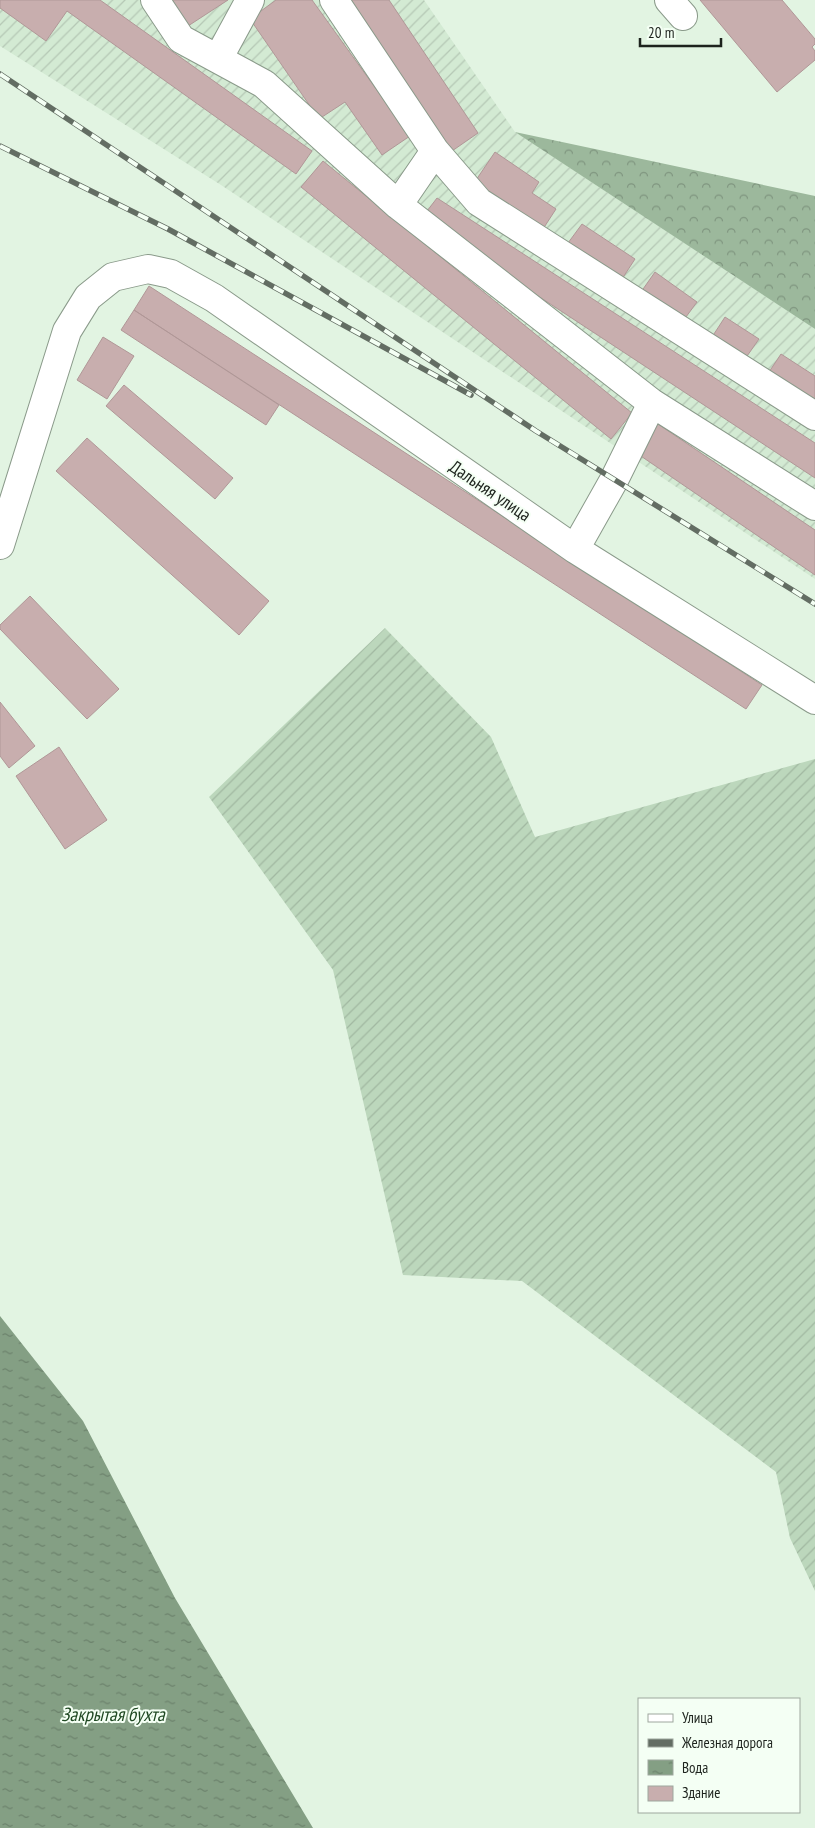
<svg xmlns="http://www.w3.org/2000/svg" width="815" height="1828" font-family="'PT Sans Narrow',sans-serif">
<style>
.industrial{fill:url(#industrial-furrows)}
.forest{fill:url(#forest-crowns)}
.garden{fill:url(#garden-furrows)}
.water{fill:url(#water-ripples)}
.building{fill:#c8aeae;stroke:#b09797}
.lines{fill:none;stroke-linecap:round;stroke-linejoin:round}
.minor-casing{stroke:#8a9a8a;stroke-width:30}
.minor{stroke:#fff;stroke-width:28}
.rail-casing{stroke:#636d63;stroke-width:5.5}
.rail{stroke:#f4fff4;stroke-width:4;stroke-dasharray:11;stroke-linecap:butt}
.labels{text-anchor:middle;stroke-width:4;stroke-linejoin:round;paint-order:stroke}
.street-label{font-size:18px;fill:#1d231d;stroke:#f4fff4}
.water-label{font-size:19px;font-style:italic;fill:#1f4822;stroke:#f4fff4}
</style>
<defs>
<pattern id="industrial-furrows" width="10" height="10" patternUnits="userSpaceOnUse" patternTransform="scale(1.25)"><rect width="10" height="10" fill="#d3ead3"/><path d="M-1 1l2-2M0 10L10 0M9 11l2-2" fill="none" stroke="#b5c8b5"/></pattern>
<pattern id="forest-crowns" width="20" height="18" patternUnits="userSpaceOnUse" patternTransform="scale(1.25)"><rect width="20" height="18" fill="#9cb89c"/><path d="M2 6a3 3 0 1 1 6 0M12 15a3 3 0 1 1 6 0" fill="none" stroke="#7f957f"/></pattern>
<pattern id="garden-furrows" width="10" height="10" patternUnits="userSpaceOnUse" patternTransform="scale(1.25)"><rect width="10" height="10" fill="#bcd7bc"/><path d="M-1 1l2-2M0 10L10 0M9 11l2-2" fill="none" stroke="#a1b8a1"/></pattern>
<pattern id="water-ripples" width="26" height="14" patternUnits="userSpaceOnUse" patternTransform="scale(1.25)"><rect width="26" height="14" fill="#849f84"/><path d="M2 4q2-2 4 0t4 0M15 11q2-2 4 0t4 0" fill="none" stroke="#6b816b"/></pattern>
</defs>
<rect width="100%" height="100%" fill="#e2f4e2"/>
<path class="industrial" d="M0,0h424l91,132 300,197v250l-594,-394 -221,-139z"/>
<path class="forest" d="M515,132l300,64v133z"/>
<path class="garden" d="M385,628l106,109 44,100 280,-78v832l-25,-53 -14,-66 -254,-191 -119,-6 -70,-305 -124,-173z"/>
<path class="water" d="M0,1316l83,105 92,177 138,230h-313z"/>
<path class="building" d="M0,0h100l212,151 -16,23 -229,-163 -21,30 -46,-33z
M171,0h57l-40,26z
M276,0h36l98,136 -28,19 -37,-53 -26,17 -69,-100z
M351,0h38l89,133 -26,18z
M700,0h82l33,39v5l-3,3 3,4v9l-38,32z
M495,152l44,30 -7,11 24,16 -13,20 -69,-46z
M323,161l309,252 -21,26 -310,-252z
M437,198l378,245v35l-394,-259z
M582,224l53,35 -13,20 -54,-36z
M655,272l42,30 -14,19 -42,-29z
M149,286l613,399 -16,24 -612,-399z
M134,310l145,95 -13,20 -145,-95z
M725,317l34,22 -14,20 -33,-22z
M103,337l31,19 -27,43 -30,-19z
M781,354l34,22v29l-48,-30z
M124,385l109,93 -18,21 -109,-93z
M655,422l160,108v45l-180,-123z
M87,438l182,163 -30,34 -183,-164z
M30,596l89,93 -32,30 -87,-90v-4z
M0,702l35,44 -26,22 -9,-12z
M59,747l48,73 -42,29 -49,-73z"/>
<g class="lines">
<defs>
<path id="minor" d="M155,0l26,39 83,45 134,121
M334,0l101,151 44,51 336,214
M669,0l14,16
M218,59l32,-59
M435,151l-37,54 254,198 163,103
M0,545l67,-214 21,-34 25,-20 35,-8 23,5 43,24 361,251 240,151
M575,549l39,-69 38,-77"/>
</defs>
<use href="#minor" class="minor-casing"/>
<use href="#minor" class="minor"/>
<defs>
<path id="rail" d="M0,74l536,357 279,173
M0,146l168,83 303,166"/>
</defs>
<use href="#rail" class="rail-casing"/>
<use href="#rail" class="rail"/>
</g>
<g class="labels">
<g class="street-label">
<text transform="translate(490 491) rotate(34)" y="6">Дальняя улица</text>
</g>
<g class="water-label">
<text x="113" y="1721">Закрытая бухта</text>
</g>
</g>
<rect x="638" y="1698" width="162" height="115" fill="#f4fff4" stroke="#9ea79e"/>
<rect x="648" y="1714" width="25" height="8" fill="#ffffff" stroke="#9ea79e"/>
<text x="682" y="1723" font-size="15" fill="#1d231d">Улица</text>
<rect x="648" y="1739" width="25" height="8" fill="#636d63" stroke="#9ea79e"/>
<text x="682" y="1748" font-size="15" fill="#1d231d">Железная дорога</text>
<rect x="648" y="1760" width="25" height="15" fill="url(#water-ripples)" stroke="#9ea79e"/>
<text x="682" y="1773" font-size="15" fill="#1d231d">Вода</text>
<rect x="648" y="1786" width="25" height="15" fill="#c8aeae" stroke="#9ea79e"/>
<text x="682" y="1798" font-size="15" fill="#1d231d">Здание</text>
<path d="M640 38v8h81v-8" fill="none" stroke="#1d231d" stroke-width="2.5"/>
<text x="648" y="38" font-size="15" fill="#1d231d" stroke="#f4fff4" stroke-width="4" paint-order="stroke">20 m</text>
</svg>
